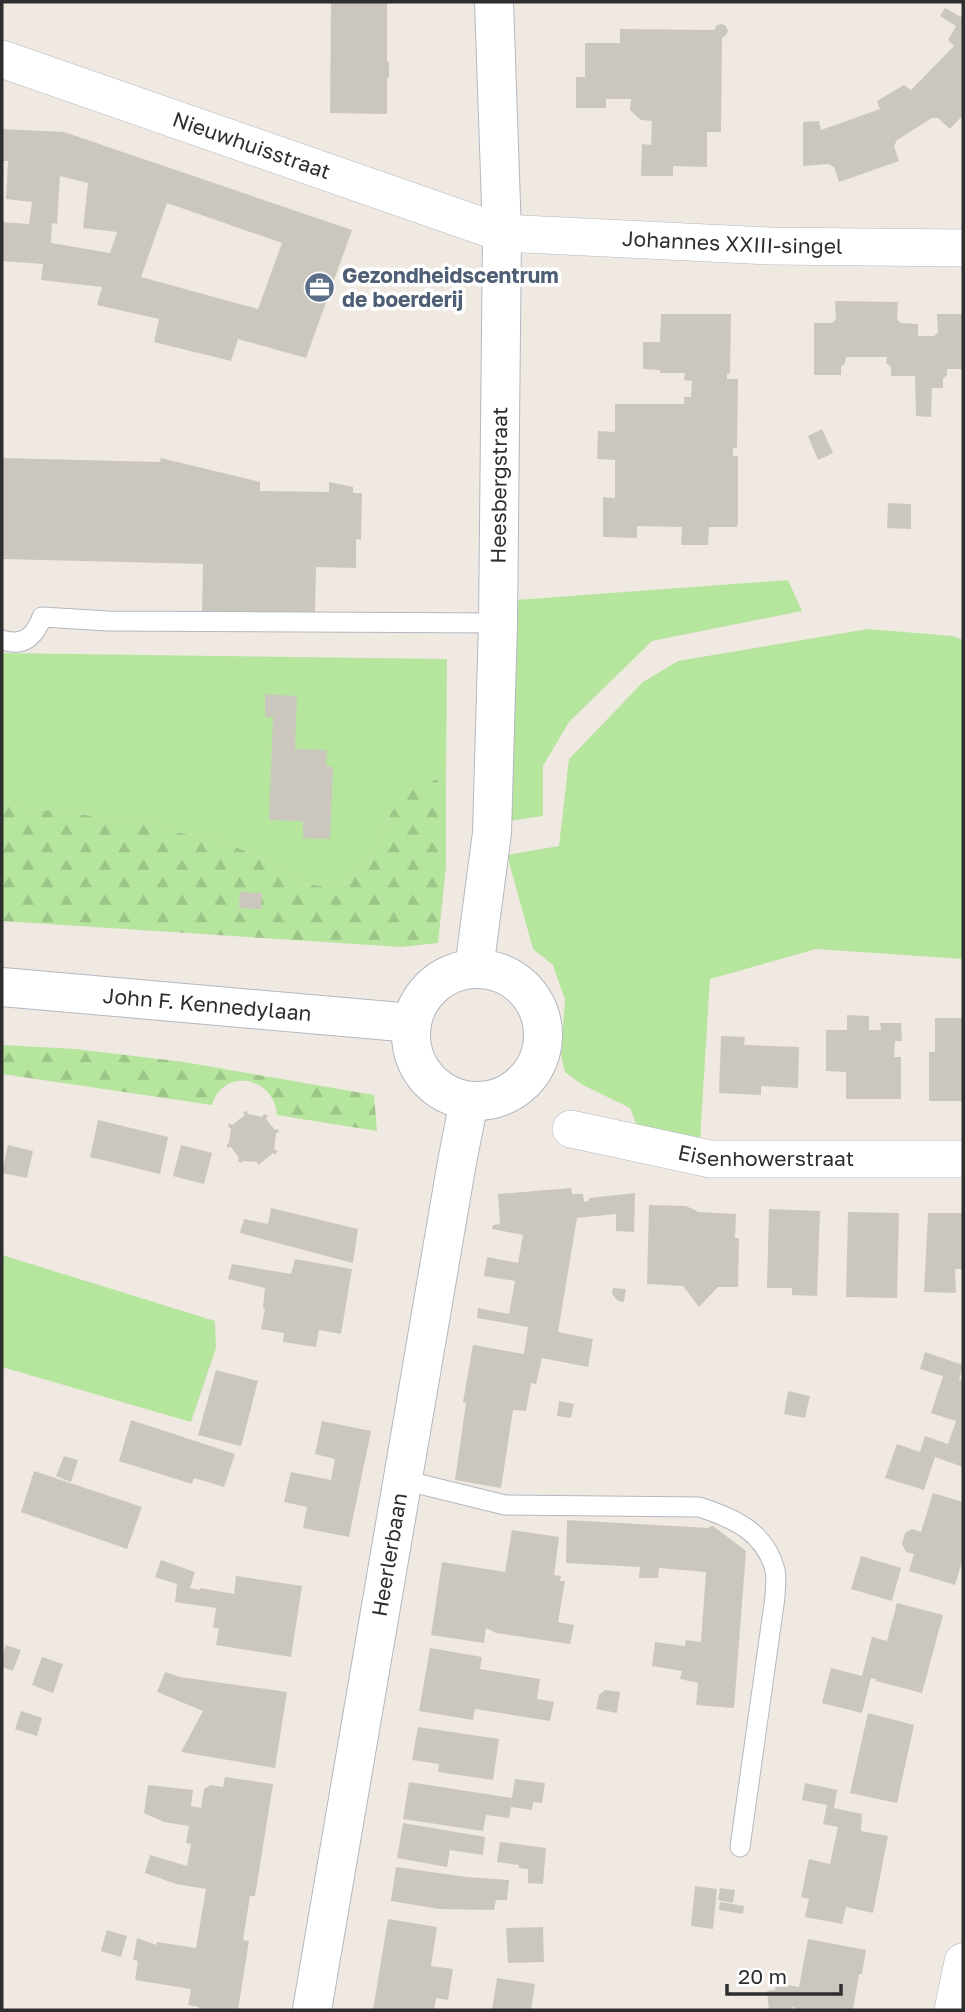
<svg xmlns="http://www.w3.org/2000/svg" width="965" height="2012" font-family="'Golos Text',sans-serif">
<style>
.grass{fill:#b6e59e}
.forest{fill:url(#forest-firs)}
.building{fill:#cbc7bf;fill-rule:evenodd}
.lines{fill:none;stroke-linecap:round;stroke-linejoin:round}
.service-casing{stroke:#b4b7c1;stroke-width:21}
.minor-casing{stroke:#b4b7c1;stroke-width:38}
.tertiary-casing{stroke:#b4b7c1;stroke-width:40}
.service{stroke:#fff;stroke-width:19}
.minor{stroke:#fff;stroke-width:37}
.tertiary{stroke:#fff;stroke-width:38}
.labels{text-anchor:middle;stroke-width:7;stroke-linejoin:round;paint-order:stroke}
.street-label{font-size:21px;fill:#2e2e2e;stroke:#fff}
.service-label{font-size:21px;font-weight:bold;fill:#4e5e75;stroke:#fff;text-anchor:start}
</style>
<defs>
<pattern id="forest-firs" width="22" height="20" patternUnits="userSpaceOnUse" patternTransform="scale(1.75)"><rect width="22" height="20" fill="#b6e59e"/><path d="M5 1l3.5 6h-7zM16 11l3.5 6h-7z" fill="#9dc588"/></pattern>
</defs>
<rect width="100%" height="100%" fill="#efe9e1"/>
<path class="grass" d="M788,580l14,31 -150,30 -83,81 -26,44v50l-34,5 7,-221z
M868,629l85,7 10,4v319l-147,-10 -106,30 -10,161 -63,-14 -7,-18 -49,-24 -16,-12 -4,-17 4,-55 -12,-35 -20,-16 -26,-94 52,-9 10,-87 74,-77 35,-21z
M2,653l445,6 -1,117 -40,16 -16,23 -16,34 -22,29 -16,10 -30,-4 -34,-21 -52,-23 -52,-9 -10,-7 -156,-19z
M2,1255l213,66 1,27 -25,74 -189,-55z"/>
<path class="forest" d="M446,776v91l-8,76 -37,4 -399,-26v-116l156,19 10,7 52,9 52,23 34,21 30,4 16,-10 22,-29 16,-34 16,-24z
M2,1045l74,4 108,13 190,33 3,36 -100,-16c-3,-39 -54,-48 -65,-10l-210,-31z"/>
<path class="building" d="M331,2h56v60h2v16h-2v36l-57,-1z
M945,8l16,9 2,-3v101l-13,14 -12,-11h-6l-35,22 -3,6 5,15 -60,21 -5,-15 -6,-3 -25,2v-44l16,-1 2,9 59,-21 -3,-8 27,-16 7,5 43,-44 -6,-6 8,-14 -16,-10z
M722,24l4,2 2,5 -2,4 -4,3 -1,94h-14v35l-34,-1v10h-32l1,-32 9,1 1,-24 -11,-1 -11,-10 1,-11h-25v9h-30v-31h9v-34h35v-14l94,1 3,-5z
M2,129l62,3 288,98 -46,128 -68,-19 -7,22 -77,-19 5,-23 -62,-14 5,-18 -61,-7 2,-16 -41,-3v-39l27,2 3,-22 -26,-3 2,-38h-6zM60,176l28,7 -5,45 34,4 -7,21 -59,-10 1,-20 5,1zM167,203l115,40 -24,66 -117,-32z
M835,301l63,1 -1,17 4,4 17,1v12h16l4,-4 -1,-18h26v55h-16v6l-4,4v9h-11l-1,29 -15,-1 -1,-40h-24v-9l-5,-4 1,-6h-41l-1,6 -4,4v8h-27v-52h18l4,-4z
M661,314h70l-1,60 -3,-1v6h11l-1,69h-4v8h5v66l-1,5h-28l-1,18h-27l1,-18 -45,-1v12l-34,-1v-40l12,1v-38l-18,-1 1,-28 17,1v-28h69v-7h7l1,-16 -8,-1 1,-7h-25v-3l-17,-1v-27h17z
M822,429l11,24 -15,7 -10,-24z
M2,458l158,4 1,-4 99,24v9l69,1v-10l24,5v6h9l-1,47 -5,-1v29l-40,-1 -1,47 -113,-3 1,-47 -201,-5z
M888,503l23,1v25l-24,-1z
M265,694l32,2 -2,53 32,1 -1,16 7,1 -3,72 -27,-1v-17l-34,-1 4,-103h-8z
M240,892l22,1 -1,16 -22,-1z
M847,1015l22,1v14h12l-1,-7h21l1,18h-7l-1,16h7v42h-55v-27l-20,-1v-41h21z
M935,1018h28v83h-34v-49h6z
M721,1036l24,1 -1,8 55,2 -1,41 -37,-2v9l-42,-2z
M247,1111l1,3 14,3 2,-3 4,2 -2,3 9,11 3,-1 1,3 -3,1 -2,16 4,2 -3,4 -2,-2 -15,12 -1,-3 -14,-1 -2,2 -3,-2 1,-3 -8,-11 -4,1v-4l2,-1 2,-15 -3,-1 1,-4 3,2 13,-10 -2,-3z
M98,1120l70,17 -8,37 -70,-17z
M8,1145l25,6 -6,27 -25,-5z
M181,1145l31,8 -8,31 -31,-8z
M571,1188l1,6h11l1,8 5,-1v-3l46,-5 -1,39 -18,-1v-17l-39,4 -19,114 35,7 -5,28 -46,-9 -6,26 -5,-1 -5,28 -13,-1 -12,78 -46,-8 11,-77 -3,-1 10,-57 51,9 4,-27 -51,-9 1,-10 31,6 6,-33 -31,-5 3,-19 31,6 5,-28 -31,-6 1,-4 7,-1 -2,-30z
M649,1205l37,1 13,6 37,2 -1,24h4l-1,49h-20l-19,20 -16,-21 -36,-2z
M271,1208l87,21 -5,34 -113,-30 4,-14 24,5z
M769,1209l51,2 -3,85 -25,-1v-7h-25z
M848,1212l51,1 -2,85 -51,-1z
M928,1213h35v56h-8l1,24 -32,-1z
M295,1259l57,10 -11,65 -22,-4 -3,17 -33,-5 1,-9 -23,-4 4,-20 -2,-1 2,-20 -37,-9 4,-15 59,10z
M613,1288l13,1 -2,13 -6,-1 -6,-7z
M925,1352l38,13 -4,15 4,1v86l-28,-10 -11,33 -39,-12 12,-34 23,8 5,-16 23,8 8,-23 -25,-8 12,-37 -23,-7z
M216,1370l42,11 -17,65 -43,-11z
M788,1391l22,5 -5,22 -21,-4z
M559,1401l15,3 -3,14 -14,-2z
M131,1420l104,34 -11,33 -30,-9 -2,6 -73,-23z
M322,1421l49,10 -22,106 -46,-9 4,-21 -23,-5 7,-30 40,8 4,-21 -20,-5z
M64,1456l14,4 -7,22 -15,-6z
M34,1471l108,36 -15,42 -106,-37z
M933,1493l30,9v56l-8,27 -46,-14 5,-17 -8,-2 -4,-8 3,-11 7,-4 9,3z
M567,1520l142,8 1,-2h3l33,25 -12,157 -38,-3 2,-22 -18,-4 2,-8 -30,-5 3,-24 30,4 1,-6 15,2 5,-70 -47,-4 -1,10h-19l1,-11 -74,-4z
M512,1530l47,7 -5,38 7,1 -1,5h5l-7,41 16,3 -4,19 -74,-11 -10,-5 -2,15 -53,-8 11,-73 63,10z
M861,1556l40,12 -9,33 -41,-12z
M161,1560l34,12 -5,16 10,2v-2l34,6 2,-18 66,10 -11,71 -75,-12 3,-17h-6l3,-20 -41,-6 2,-18 -22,-7z
M897,1603l46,12 -21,78 -46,-12v-2l-5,-1 -9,35 -40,-10 9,-35 31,8 10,-39 15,4z
M6,1645l15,5 -8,21 -11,-4v-11z
M430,1648l52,9 -2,12 60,10 -3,20 17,3 -4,19 -75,-12 -2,11 -54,-9z
M42,1657l21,7 -10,29 -21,-8z
M165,1672l15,5 107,15 -12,76 -94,-16 22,-41 -46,-19z
M605,1690l15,2 -3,21 -21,-4 3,-14z
M21,1711l21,7 -5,18 -22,-7z
M868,1713l46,12 -17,78 -47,-10z
M418,1727l81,12 -6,41 -55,-8 1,-8 -27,-4z
M225,1777l48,7 -18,112h-5l-7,44 6,1 -11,69h-40l1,-3 -11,-2 3,-16 -56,-9 3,-19 -5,-1 4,-22 19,7 1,-3 39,6 10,-59 -30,-5 -31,-11 5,-18 37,11 4,-22 -5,-1 3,-17 -25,-4 -20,-9 4,-28 45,5 -2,16 10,2 3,-19 7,-4 12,2z
M515,1779l30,4 -3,20 -9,-1 -1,8 -21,-3 -2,11 -23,-3 -3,16 -80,-12 6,-37 103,16z
M805,1783l32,7 -3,18 28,6 -1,17 27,5 -15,77 -27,-6 -4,17 -37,-7 4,-18 -8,-2 8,-38 21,5 8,-37 -15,-3 4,-19 -25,-5z
M403,1823l82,14 -2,18 -33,-5 -3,17 -50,-9z
M500,1842l46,6 -3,36 -15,-1v-14l-9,-1v-3l-22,-3z
M396,1867l70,10 43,3 -2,20h-11l-2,10 -55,-1 -48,-8z
M695,1886l22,3 -4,40 -22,-3z
M720,1888l15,2 -2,13 -15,-3z
M720,1902l24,4 -1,8 -24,-4z
M388,1919l49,8 -6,39 22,3 -5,31 -12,-2 -2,12h-61z
M543,1927l1,35 -36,1 -2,-35z
M107,1930l20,6 -6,21 -20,-6z
M808,1939l58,11 -4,24h-3l-6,36h-58v-2l-3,-1v3h-23l-2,-19 8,-1 1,-7 23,4z
M497,1978l38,6 -4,26h-39z"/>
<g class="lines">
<defs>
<path id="service" d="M2,640c22,7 33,-4 40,-23l66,4 390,2
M403,1480l102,25 194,2c35,11 66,25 76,63 2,8 0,19 0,27l-35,250"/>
<g id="minor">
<path id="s1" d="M2,59l500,174 268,13 193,2"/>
<path id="s2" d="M571,1129l139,30h253"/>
<path d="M953,2010l10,-48"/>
</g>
<g id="tertiary">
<path id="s3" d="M474,969l18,-136 6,-210 4,-390 -8,-231"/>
<circle cx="477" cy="1035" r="66"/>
<path id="s4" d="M2,987l410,36"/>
<path id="s5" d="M312,2010l145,-848 12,-61"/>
</g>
</defs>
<use href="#service" class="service-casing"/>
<use href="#minor" class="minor-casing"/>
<use href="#tertiary" class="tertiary-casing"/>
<use href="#service" class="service"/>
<use href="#minor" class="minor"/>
<use href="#tertiary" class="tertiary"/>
</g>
<defs>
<symbol id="office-disc" viewBox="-11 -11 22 22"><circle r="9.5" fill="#5c6f8a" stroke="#fff"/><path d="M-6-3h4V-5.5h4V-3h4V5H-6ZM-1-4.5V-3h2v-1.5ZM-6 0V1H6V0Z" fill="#fff"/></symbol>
</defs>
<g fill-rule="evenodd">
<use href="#office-disc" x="302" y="270" width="35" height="35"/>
</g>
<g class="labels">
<g class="street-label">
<text dy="7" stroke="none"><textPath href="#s1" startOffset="264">Nieuwhuisstraat</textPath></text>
<text dy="7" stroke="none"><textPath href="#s1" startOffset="760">Johannes XXIII-singel</textPath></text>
<text dy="7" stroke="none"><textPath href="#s3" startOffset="485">Heesbergstraat</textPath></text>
<text dy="7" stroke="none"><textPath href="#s4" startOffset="206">John F. Kennedylaan</textPath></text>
<text dy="7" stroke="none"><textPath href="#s2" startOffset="198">Eisenhowerstraat</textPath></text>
<text dy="7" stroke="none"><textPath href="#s5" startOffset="462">Heerlerbaan</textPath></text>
</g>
<g class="service-label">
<text x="342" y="283">Gezondheidscentrum<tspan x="342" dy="24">de boerderij</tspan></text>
</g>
</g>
<rect width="965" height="2012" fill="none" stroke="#2e2e2e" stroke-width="7"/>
<path d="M727 1984v10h114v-10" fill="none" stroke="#2e2e2e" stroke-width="3.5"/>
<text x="738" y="1984" font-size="21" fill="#2e2e2e" stroke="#ffffff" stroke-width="5" paint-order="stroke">20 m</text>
</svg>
